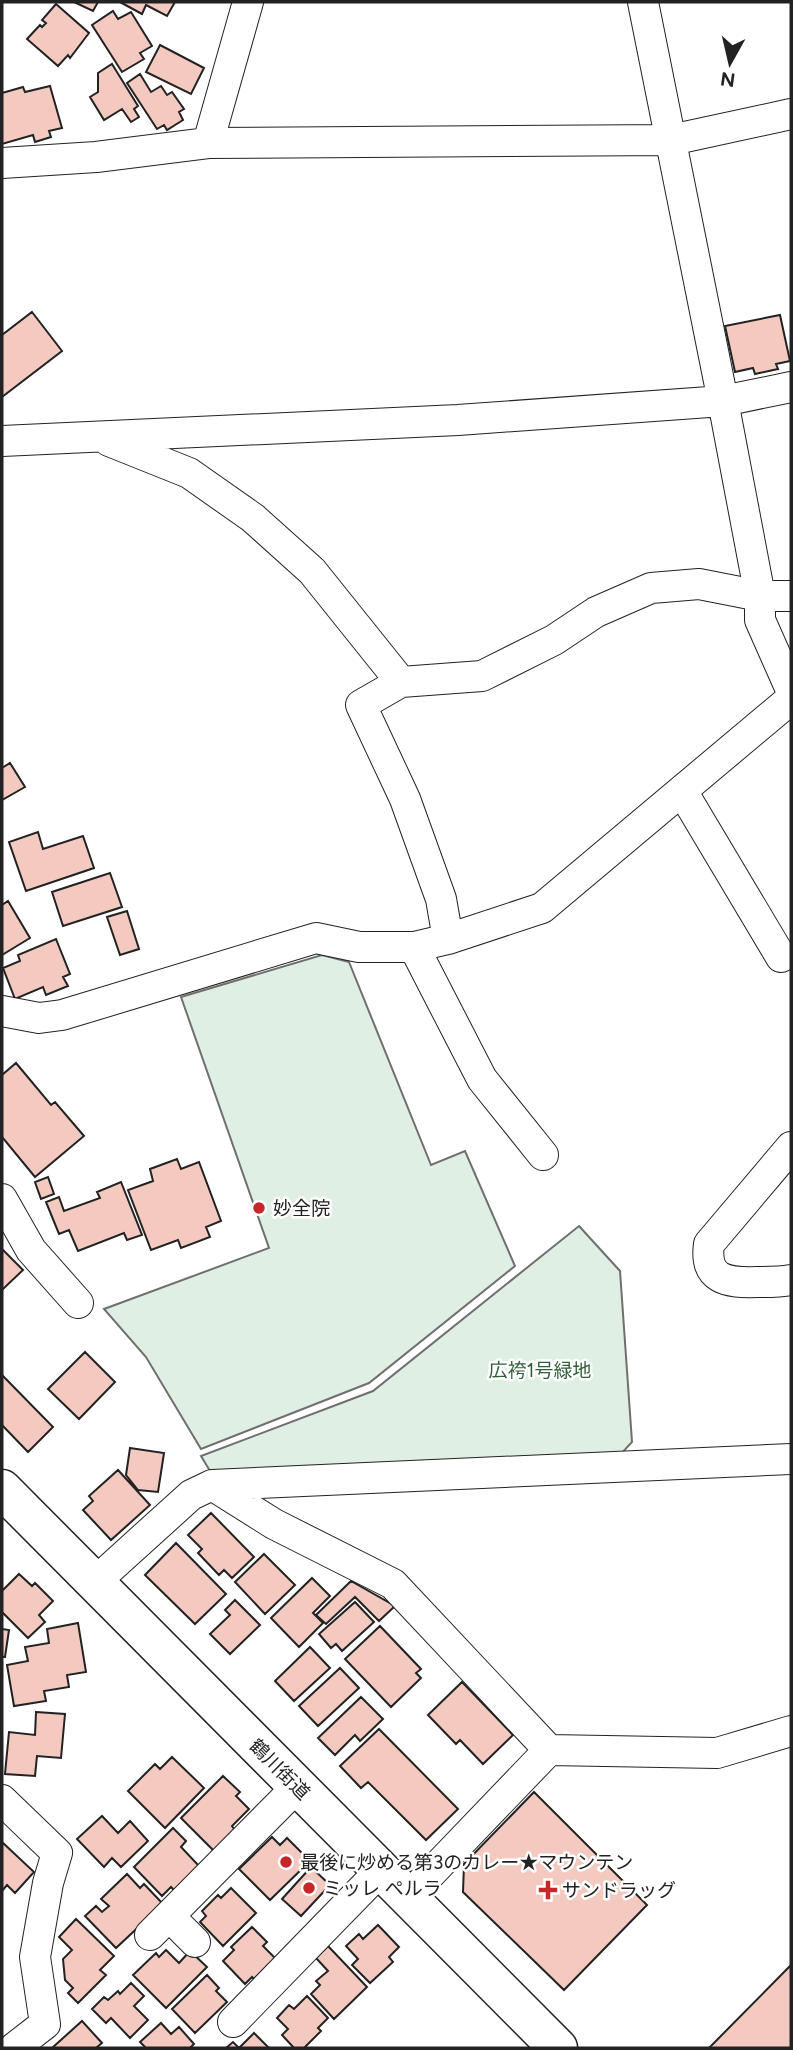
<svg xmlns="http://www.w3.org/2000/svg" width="793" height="2050" font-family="Figtree,'Noto Sans JP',sans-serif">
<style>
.green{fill:#e0efe3;stroke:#6f6f6f;stroke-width:2}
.building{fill:#f3c9c0;stroke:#222;stroke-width:2}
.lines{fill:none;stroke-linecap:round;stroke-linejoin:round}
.minor-casing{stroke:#222;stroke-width:32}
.secondary-casing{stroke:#222;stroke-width:41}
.minor{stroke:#fff;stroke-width:30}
.secondary{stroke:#fff;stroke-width:38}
.poi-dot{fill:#c62828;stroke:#fff;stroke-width:2.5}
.labels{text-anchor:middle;stroke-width:5;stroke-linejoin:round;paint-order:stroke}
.poi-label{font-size:19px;fill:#222;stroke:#fff;text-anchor:start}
.park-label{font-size:19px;fill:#2f5e38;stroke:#fff}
.street-label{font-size:19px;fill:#222;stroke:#fff}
</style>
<rect width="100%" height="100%" fill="#fff"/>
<path class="green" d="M322,955l27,7 82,203 34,-14 50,115 -146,117 -168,66 -55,-92 -42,-48 165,-61 -88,-251z
M579,1226l41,45 12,171 -11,12 -411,17 -9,-15 172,-65z"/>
<path class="building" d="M74,2h24l-5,9z
M120,2h55l-8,14 -21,-11 -4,9z
M56,4l33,29 -19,25 -2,-3 -10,11 -31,-27 13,-14 2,2 4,-4 -4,-3z
M113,11l5,8 13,-7 21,34 -12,7 4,6 -22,13 -30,-47z
M160,45l44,23 -13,26 -45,-22z
M112,64l26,42 -4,3 5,8 -8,5 -9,-13 -18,11 -14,-23 8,-5v-19z
M140,74l11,18 10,-6 6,9 5,-3 12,17 -5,3 4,8 -16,10 -3,-5 -7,4 -30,-46z
M50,86l12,42 -13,3 2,6 -16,5 -2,-7 -31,9v-51l21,-6 2,5z
M32,312l30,39 -60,46v-62z
M780,315l10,46 -14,3 2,5 -23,5 -2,-6 -18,4 -10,-46z
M10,763l15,24 -23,13v-32z
M38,832l5,17 40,-13 11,32 -68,23 -17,-49z
M110,873l12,34 -59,19 -11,-34z
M8,901l22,37 -28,17v-50z
M127,911l12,38 -19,6 -13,-38z
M56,939l14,35 -7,3 5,9 -22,9 -3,-8 -28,12 -12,-31 17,-7 -2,-6z
M16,1063l35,42 4,-3 29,34 -49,41 -33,-40v-62z
M177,1159l4,10 18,-7 22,59 -15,6 4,10 -29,11 -3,-8 -27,10 -23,-60 25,-9 -3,-12z
M48,1177l6,17 -13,5 -6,-17z
M121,1182l21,53 -15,5 -3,-7 -46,18 -9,-21 -10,4 -13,-32 13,-5 5,14 36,-13 -3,-6z
M2,1249l21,21 -21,20z
M85,1352l30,30 -36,37 -31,-30z
M2,1375l51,52 -25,25 -26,-27z
M130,1448l34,5 -6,39 -20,-2 -12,-15z
M118,1470l32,35 -39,35 -28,-30 10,-9 -4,-5z
M211,1513l43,44 -22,21 -8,-8 -5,5 -21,-22 4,-4 -14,-14z
M176,1543l50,51 -31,30 -50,-49z
M264,1554l31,31 -30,29 -30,-32z
M19,1574l13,12 3,-3 18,18 -14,14 6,7 -17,16 -26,-26v-21z
M312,1578l18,18 -17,17 10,10 -24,24 -28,-29z
M351,1581l44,25 -16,15 -24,-24 -29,27 -10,-9z
M235,1600l25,25 -30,29 -20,-20 20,-19 -5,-5z
M355,1602l19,20 -32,29 -6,-7 -5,4 -12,-14z
M78,1623l8,49 -19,3 2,12 -25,4 2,10 -32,5 -7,-41 21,-4 -3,-14 24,-4 -2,-14z
M380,1626l41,43 -5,4 5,5 -30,29 -46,-48z
M2,1629l7,1 -4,27h-3z
M310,1647l20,21 -36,33 -19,-20z
M340,1668l19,20 -41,38 -19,-20z
M462,1682l51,53 -30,29 -23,-24 -4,4 -28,-29z
M361,1697l22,22 -23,22 -5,-6 -20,20 -17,-17z
M36,1712l29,2 -4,44 -24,-2 -2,20 -30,-2 4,-42 26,3z
M379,1729l79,80 -32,31 -58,-58 -7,6 -21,-22z
M172,1757l32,31 -39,40 -37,-37 27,-27 5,5z
M223,1776l17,16 -4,4 13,13 -17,17 3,4 -21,21 -33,-33z
M534,1792l113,113 -83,85 -101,-98 1,-28z
M102,1816l16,17 12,-12 18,20 -27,26 -9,-9 -8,9 -27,-28z
M173,1828l13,13 -5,6 18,19 -24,25 -4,-4 -9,9 -28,-29z
M272,1837l8,8 7,-7 23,23 -40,39 -31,-31z
M2,1842l32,30 -19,21 -8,-8 -5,6z
M311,1867l19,18 -29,31 -19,-17z
M127,1874l13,14 4,-4 19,20 -47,44 -31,-32 11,-10 6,6 7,-6 -8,-7z
M231,1888l25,25 -33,33 -23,-24 6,-6 -4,-5 16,-16 3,3z
M76,1919l38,37 -14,14 6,5 -28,28 -10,-10 5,-5 -8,-8 -2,-21 9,-9 -13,-13z
M378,1925l21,22 -10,10 4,5 -23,21 -18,-18 6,-6 -12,-13 13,-12 4,5z
M252,1927l15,15 -4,4 12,12 -21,21 -2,-2 -7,7 -22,-23 11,-11 -3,-3z
M328,1946l39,41 -33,32 -23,-25 9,-9 -4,-4 12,-10 -12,-13z
M166,1950l13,13 11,-12 17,16 -41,41 -33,-33 23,-22 3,4z
M791,1965v83h-82z
M207,1975l12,13 -3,3 11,11 -32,31 -23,-24z
M131,1983l13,13 -10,10 14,14 -18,18 -19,-20 -5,5 -14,-14 12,-12 4,3 10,-9 2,3z
M307,1996l21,22 -10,10 3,3 -17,17h-10l-12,-13 6,-6 -11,-11 12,-13 5,4z
M82,2021l20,22 -6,5h-44z
M161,2023l10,11 8,-7 15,17 -4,4h-44l-6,-6z
M254,2033l15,15h-43l7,-6 6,6z"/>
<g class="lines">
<defs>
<path id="minor" d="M643,2l80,399 37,195v24l31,70
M208,143l40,-141
M2,163l94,-6 112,-14 463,-3 120,-26
M2,441l456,-21 265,-19 68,-14
M109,441l80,32 64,45 59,53 89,111
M682,791l99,166
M448,939l-7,-40 -36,-100 -44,-94 40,-23 81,-6 72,-36 42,-28 55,-24 48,-4 61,12h31
M414,947l68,132 61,76
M2,1011l37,7 23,-3 254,-77 43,9h55l34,-8 94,-31 249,-209
M791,1147l-82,97c-5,36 18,39 48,38 11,0 23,0 34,-2
M2,1199l29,51 47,53
M212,1485l62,39 119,60 156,166 168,3 74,-22
M95,1582l96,-87 21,-10 579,-26
M2,1800l55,53 -9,30 -13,74 10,67 -31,24
M408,1897l141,-147
M169,1916l26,26
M150,1935l148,-149
M233,2022l148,-152"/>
<path id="secondary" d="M2,1489l556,559"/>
</defs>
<use href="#minor" class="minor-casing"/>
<use href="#secondary" class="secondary-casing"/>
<use href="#minor" class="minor"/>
<use href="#secondary" class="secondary"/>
</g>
<g class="poi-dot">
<circle cx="259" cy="1208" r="7"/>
<circle cx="286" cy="1862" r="7"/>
<circle cx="309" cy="1888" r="7"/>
<path d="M544.5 1879.5h7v7h7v7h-7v7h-7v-7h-7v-7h7z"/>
</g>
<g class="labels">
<g class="poi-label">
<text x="273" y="1215">妙全院</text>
<text x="300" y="1869">最後に炒める第3のカレー★マウンテン</text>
<text x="323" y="1895">ミッレ ぺルラ</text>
<text x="562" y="1897">サンドラッグ</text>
</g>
<g class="park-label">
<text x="540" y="1377">広袴1号緑地</text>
</g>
<g class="street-label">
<text transform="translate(280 1769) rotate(45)" y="7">鶴川街道</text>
</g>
</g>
<rect width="793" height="2050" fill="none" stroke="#222222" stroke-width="7"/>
<g transform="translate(730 63) rotate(188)" stroke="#ffffff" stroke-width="5" paint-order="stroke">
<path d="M0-5L12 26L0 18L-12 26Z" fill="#222222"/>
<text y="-10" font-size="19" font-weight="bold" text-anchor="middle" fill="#222222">N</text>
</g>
</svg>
